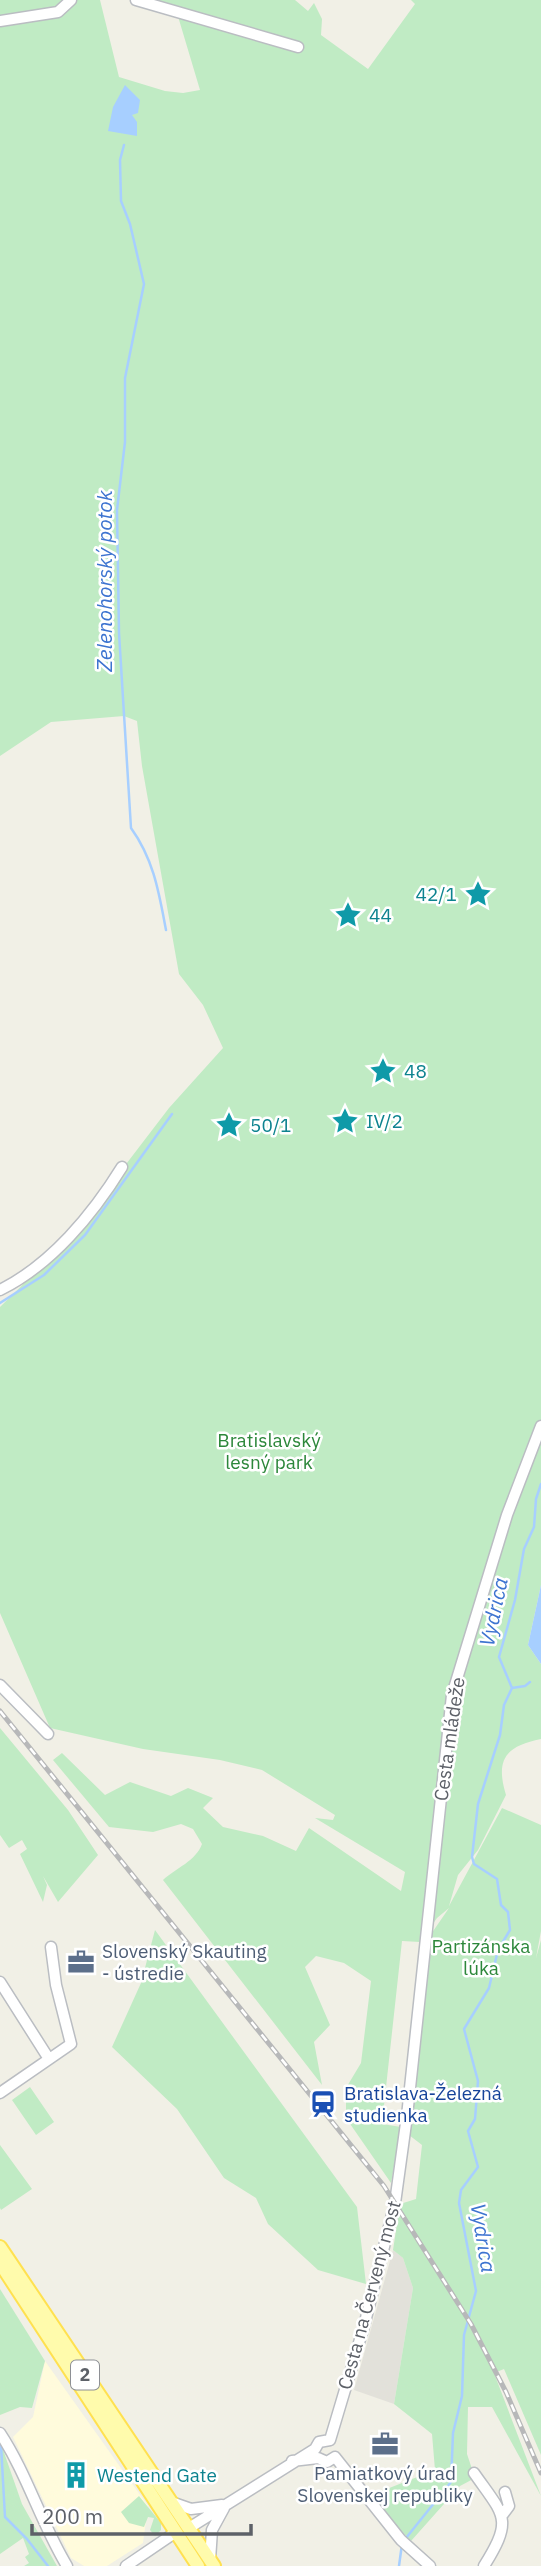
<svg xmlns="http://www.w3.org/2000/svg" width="541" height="2566" font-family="'IBM Plex Sans',sans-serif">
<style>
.commercial{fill:#fffbdc}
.industrial{fill:#e2e1da}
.green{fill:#c0ebc4}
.water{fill:#a7cfff}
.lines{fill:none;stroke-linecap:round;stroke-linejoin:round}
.stream{stroke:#a7cfff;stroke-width:2.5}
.minor-casing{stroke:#babdc2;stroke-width:13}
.major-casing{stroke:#ffe150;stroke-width:16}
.minor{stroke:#fff;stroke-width:10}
.major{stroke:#fffbac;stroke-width:12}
.rail-casing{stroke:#b7b8b9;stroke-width:5}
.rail{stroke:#fff;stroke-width:2.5;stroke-dasharray:8;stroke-linecap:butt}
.labels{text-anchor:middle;stroke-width:5;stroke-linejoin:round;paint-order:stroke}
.shield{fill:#fff;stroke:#8e9095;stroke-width:2}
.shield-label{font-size:18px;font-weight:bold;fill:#5d6168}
.culture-label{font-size:19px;fill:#0d838f;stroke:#fff;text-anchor:start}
.park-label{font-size:19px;fill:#2c873a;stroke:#fff}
.street-label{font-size:19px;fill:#5d6168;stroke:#fff}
.service-label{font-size:19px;fill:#4e5e75;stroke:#fff;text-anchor:start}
.transit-label{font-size:19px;fill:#164399;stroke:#fff;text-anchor:start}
.water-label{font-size:21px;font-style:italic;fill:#3d74d0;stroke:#fff}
</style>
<rect width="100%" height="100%" fill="#f1f0e6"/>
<path class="commercial" d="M45,2361l103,145 -5,37 -36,23h-23l-13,-8 -58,-121 20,-20z"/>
<path class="industrial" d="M393,2250l10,8 10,30 -19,116 -40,-14z"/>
<path class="green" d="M0,0h100l19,77 46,14 18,2 17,-3 -23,-77 -26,-8 3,-5h141l13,11 6,-8 8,16 -1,16 47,34 47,-65 -4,-4h130v1585l-13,60 13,19v75c-35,7 -46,20 -35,56l-28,55 -20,25 -9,31 53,-98 39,17v106l-5,27 5,-18v515l-37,-86 -10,4 47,123 -49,-89h-24l-1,47 8,24 -15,8 -49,55 -42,-45 66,-26 -3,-36 -38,-30 19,-116 -10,-30 -10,-8 7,-46 16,-5 6,-54 -13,-10 18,-195 22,-32 -12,10 -17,24 -18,-1 -20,183 19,3 -10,56 -45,-65v-30l15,-25 10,-82 -27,-18 -28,-7 -11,11 25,58 -16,17 8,43 -159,-205c13,-12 33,-19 39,-36l-9,-15 -12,-5 -28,8 -44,-5 -56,-67 9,-7 43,42 25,-13 41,14 17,-8 25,10 -10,10 20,19 40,9 33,15 13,-23 92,63 4,-19 -90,-54 18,2 2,-5 -73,-45 -42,-10 -77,-11 -93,-21 -50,-115v-306l68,-67 101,-132 54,-60 -20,-43 -24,-31 -37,-208 -5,-45 -13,-5 -73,6 -51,34z
M0,1728l68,82 30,45 -40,47 -15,-26 4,9 -4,17 -23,-48 7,-5 -5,-9 -13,8 -9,-13z
M155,1930l202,277 9,77 -48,-14 -50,-46 -12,-26 -32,-20 -47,-69 -65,-62 29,-64z
M30,2087l24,35 -18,13 -24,-35z
M0,2145l32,44 -31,21 -1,-2z
M0,2289l45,72 -13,47 -12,-1 -20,8z
M0,2441l22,63 35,62h-33l5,-3 -4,-6 4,-3 -6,-16 -23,16z
M139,2496l22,27v7l-6,6 -5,-6 4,-12 -6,-1 -4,10 -15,-4 -8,-11z"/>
<path class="water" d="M125,85l15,15 -2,13 -6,2 5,7v14l-29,-5 5,-24z
M541,1585v79l-13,-19z"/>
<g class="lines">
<path class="stream" d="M124,145l-4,15 1,41 9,23 14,60 -19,94v64l-8,68 2,123 12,195c23,32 28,65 35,102
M0,1303l44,-28 41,-40 87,-121
M512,1688l13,-2 5,-4
M1,2445l4,72 22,22 21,27
M406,2538l45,-56 2,-49 9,-37 2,-61 12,-44 -17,-88 2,-13 17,-23 -10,-36 7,-12 3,-38 -14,-52 25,-41 9,-38 12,-20 -2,-18 -7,-7 -4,-26 -23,-15 -2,-7 6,-53 22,-69 4,-30 8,-17 -13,-31 16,-57 9,-51 10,-22 2,-28 5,-15
M399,2566l3,-22"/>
<defs>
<path id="minor" d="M136,0l162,47
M0,21l58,-9 13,-12
M0,1290c51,-25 93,-76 122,-123
M0,1685l48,49
M0,1982l49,77
M0,2093l71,-49 -15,-59 -5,-38
M0,2433c27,41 41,90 67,133
M330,2440l34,-114 31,-123 12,-87 45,-421 55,-180 34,-89
M335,2457l66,83 29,26
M292,2461l26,-3 9,4 8,-5
M474,2473c30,43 40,45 10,93
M171,2502l20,7 31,-4
M503,2514l6,-8 -4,-14
M189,2528l126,-79 4,-7 11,-2
M210,2560l2,-30 12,-22
M126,2566l50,-34"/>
<path id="major" d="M0,2247l214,319
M0,2263l198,303"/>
</defs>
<use href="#minor" class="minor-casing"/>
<use href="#major" class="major-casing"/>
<use href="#minor" class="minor"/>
<use href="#major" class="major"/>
<defs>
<path id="rail" d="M0,1711l384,475 87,138 35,68 35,81"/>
</defs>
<use href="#rail" class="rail-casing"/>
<use href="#rail" class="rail"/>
</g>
<defs>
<symbol id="sight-bare" viewBox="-9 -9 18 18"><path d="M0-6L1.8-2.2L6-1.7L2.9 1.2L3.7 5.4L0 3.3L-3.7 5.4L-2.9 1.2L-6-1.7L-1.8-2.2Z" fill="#0f9aa8" stroke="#fff" stroke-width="2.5" paint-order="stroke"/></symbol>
<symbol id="office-bare" viewBox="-9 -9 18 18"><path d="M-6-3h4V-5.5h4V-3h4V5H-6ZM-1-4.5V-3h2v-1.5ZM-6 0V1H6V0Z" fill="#5c6f8a" stroke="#fff" stroke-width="2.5" paint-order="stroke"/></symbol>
<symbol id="station-bare" viewBox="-9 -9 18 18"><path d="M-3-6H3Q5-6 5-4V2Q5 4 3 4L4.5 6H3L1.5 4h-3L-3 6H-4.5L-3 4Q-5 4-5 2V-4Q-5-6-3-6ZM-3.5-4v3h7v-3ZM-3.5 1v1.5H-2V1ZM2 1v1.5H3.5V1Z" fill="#1a4fb4" stroke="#fff" stroke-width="2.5" paint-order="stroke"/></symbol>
<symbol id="building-bare" viewBox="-9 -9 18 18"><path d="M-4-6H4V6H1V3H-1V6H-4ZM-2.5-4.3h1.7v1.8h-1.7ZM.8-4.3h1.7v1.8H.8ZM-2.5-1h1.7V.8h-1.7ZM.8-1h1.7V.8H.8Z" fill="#0f9aa8" stroke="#fff" stroke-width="2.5" paint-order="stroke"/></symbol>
</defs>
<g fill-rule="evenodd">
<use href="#sight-bare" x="459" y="875" width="38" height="38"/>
<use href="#sight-bare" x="329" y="896" width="38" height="38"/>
<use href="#sight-bare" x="364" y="1052" width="38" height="38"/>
<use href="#sight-bare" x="326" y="1102" width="38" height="38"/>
<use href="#sight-bare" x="210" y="1106" width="38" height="38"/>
<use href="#office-bare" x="62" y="1943" width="38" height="38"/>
<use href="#station-bare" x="304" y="2085" width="38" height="38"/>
<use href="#office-bare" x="366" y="2425" width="38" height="38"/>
<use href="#building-bare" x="57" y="2456" width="38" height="38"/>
</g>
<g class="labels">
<rect class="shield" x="71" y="2360.5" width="28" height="29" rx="5"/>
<g class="shield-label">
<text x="85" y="2381">2</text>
</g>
<g class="culture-label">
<text x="457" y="901" text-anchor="end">42/1</text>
<text x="369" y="922">44</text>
<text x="404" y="1078">48</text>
<text x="366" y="1128">IV/2</text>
<text x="250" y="1132">50/1</text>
<text x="97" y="2482">Westend Gate</text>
</g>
<g class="park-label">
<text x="269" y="1447">Bratislavský<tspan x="269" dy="22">lesný park</tspan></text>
<text x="481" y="1953">Partizánska<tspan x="481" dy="22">lúka</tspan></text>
</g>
<g class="street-label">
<text transform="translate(449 1739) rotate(-82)" y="7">Cesta mládeže</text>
<text transform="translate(369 2295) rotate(-75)" y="7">Cesta na Červený most</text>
</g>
<g class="service-label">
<text x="102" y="1958">Slovenský Skauting<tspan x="102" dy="22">- ústredie</tspan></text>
<text x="385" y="2480" text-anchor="middle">Pamiatkový úrad<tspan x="385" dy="22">Slovenskej republiky</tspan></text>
</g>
<g class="transit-label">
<text x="344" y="2100">Bratislava-Železná<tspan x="344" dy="22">studienka</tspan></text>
</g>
<g class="water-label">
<text transform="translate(105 581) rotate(-90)" y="7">Zelenohorský potok</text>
<text transform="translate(494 1612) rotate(-78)" y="7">Vydrica</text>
<text transform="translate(483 2238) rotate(81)" y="7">Vydrica</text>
</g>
</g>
<path d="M32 2524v10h219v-10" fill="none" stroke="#5d6168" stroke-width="3.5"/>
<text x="42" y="2524" font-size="21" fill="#5d6168" stroke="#ffffff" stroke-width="5" paint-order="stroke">200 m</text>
</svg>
